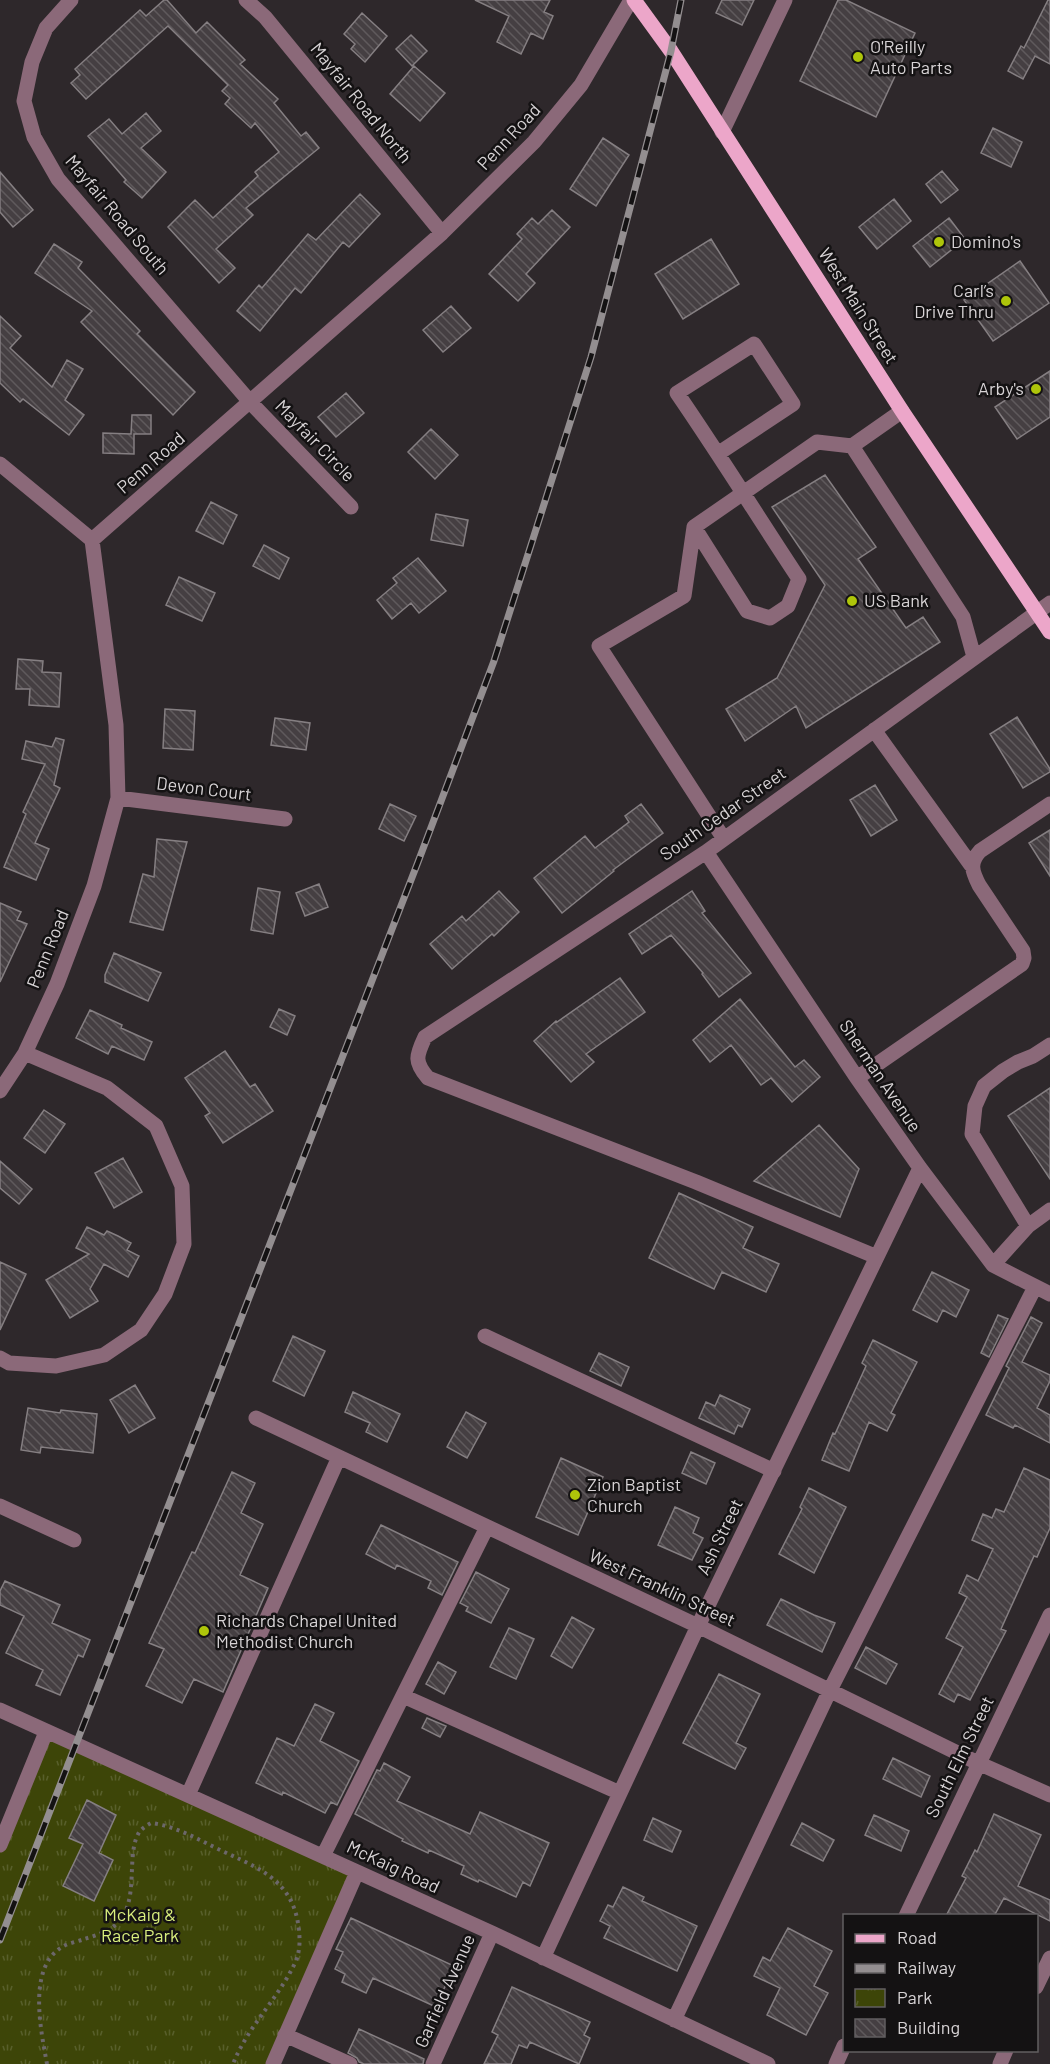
<svg xmlns="http://www.w3.org/2000/svg" width="1050" height="2064" font-family="Barlow,sans-serif">
<style>
.park{fill:url(#park-tufts)}
.building{fill:url(#building-back-hatch);stroke:#857f82;stroke-width:1.5}
.lines{fill:none;stroke-linecap:round;stroke-linejoin:round}
.path{stroke:#6c676a;stroke-width:4;stroke-dasharray:3 4.5;stroke-linecap:butt}
.minor{stroke:#8b6979;stroke-width:15}
.major{stroke:#eca6c9;stroke-width:15}
.rail-casing{stroke:#938e90;stroke-width:7}
.rail{stroke:#141213;stroke-width:4.5;stroke-dasharray:14;stroke-linecap:butt}
.poi-dot{fill:#aec50a;stroke:#141213;stroke-width:2}
.labels{text-anchor:middle;stroke-width:5;stroke-linejoin:round;paint-order:stroke}
.poi-label{font-size:18px;fill:#d7d3d5;stroke:#141213;text-anchor:start}
.street-label{font-size:18px;fill:#d7d3d5;stroke:#141213}
.park-label{font-size:18px;fill:#d8ed7d;stroke:#141213}
</style>
<defs>
<pattern id="park-tufts" width="24" height="20" patternUnits="userSpaceOnUse" patternTransform="scale(1.5)"><rect width="24" height="20" fill="#3d4508"/><path d="M3 7l-1-3M5 7V3M7 7l1-3M15 17l-1-3M17 17v-4M19 17l1-3" fill="none" stroke="#585f2b"/></pattern>
<pattern id="building-back-hatch" width="6" height="6" patternUnits="userSpaceOnUse" patternTransform="scale(1.5)"><rect width="6" height="6" fill="#453f42"/><path d="M-1 5l2 2M0 0l6 6M5-1l2 2" fill="none" stroke="#5f5a5c"/></pattern>
</defs>
<rect width="100%" height="100%" fill="#2e282b"/>
<path class="park" d="M46,1732l311,140 -84,192h-273v-222z"/>
<path class="building" d="M164,0h3l29,33 11,-11 38,38 -5,4 38,35 -4,4 27,33 5,-4 13,16 -73,60 7,7 -37,34 19,19 -16,15 -51,-56 27,-27 18,18 45,-42 -3,-4 24,-20 -24,-29 -4,5 -26,-24 5,-6 -8,-7 6,-6 -60,-59 -82,73 -15,-16 9,-8 -5,-6 65,-59 6,6z
M475,0h75l-6,12 9,4 -10,23 -12,-6 -10,21 -24,-12 12,-26z
M722,0h32l-12,25 -26,-12z
M838,0h8l69,33 -39,84 -76,-36z
M1048,0h2v64l-15,-8 -12,23 -15,-8 13,-25 3,2z
M362,13l25,23 -22,26 -14,-13 4,-5 -11,-10z
M411,35l16,16 -15,15 -16,-17z
M414,66l31,27 -25,28 -30,-27z
M146,113l15,18 -20,17 25,24 -24,26 -18,-16 2,-2 -38,-44 21,-17 13,15z
M993,128l29,14 -11,25 -30,-14z
M603,138l26,17 -33,51 -26,-17z
M942,171l16,19 -17,13 -15,-19z
M0,172l33,38 -20,17 -13,-15z
M360,194l20,20 -31,33 -6,-5 -42,51 -6,-5 -35,43 -23,-20 22,-26 3,3 46,-54 8,6z
M894,199l17,22 -34,28 -18,-22z
M552,210l18,17 -44,47 9,9 -17,18 -29,-27 33,-35 -5,-5 15,-16 6,6z
M949,218l16,21 -35,28 -17,-21z
M711,239l28,45 -56,35 -28,-45z
M54,244l28,18 -4,6 62,63 -3,3 58,58 -22,23 -92,-93 11,-11 -57,-38z
M1020,261l29,42 -56,38 -29,-41z
M451,306l20,22 -28,24 -20,-22z
M0,316l21,20 -11,12 42,39 15,-27 16,9 -18,31 19,15 -15,20 -46,-36 -3,3 -20,-19z
M1050,371v46l-33,22 -22,-32z
M346,393l18,20 -28,24 -18,-20z
M132,415h19v19h-17v20l-31,-1v-20l28,1z
M431,429l27,26 -23,24 -27,-27z
M825,475l51,72 -18,12 48,69 17,-11 17,25 -134,86 -10,-22 -51,35 -19,-32 51,-31 48,-93 -53,-78z
M211,502l26,13 -14,29 -27,-13z
M436,514l32,6 -5,26 -32,-6z
M264,545l25,13 -10,21 -26,-13z
M418,558l28,33 -27,22 -8,-10 -19,16 -15,-19 20,-17 -4,-5z
M179,577l36,16 -13,28 -36,-16z
M18,659l25,2 -1,11 19,1 -2,34 -30,-2 1,-16h-14z
M165,709l30,2 -2,39 -30,-2z
M1017,717l33,52v3l-27,16 -33,-54z
M275,718l35,5 -4,27 -35,-5z
M56,738l8,2 -10,45 6,3 -25,55 14,6 -13,31 -32,-13 22,-53 -3,-2 22,-48 -23,-5 4,-18 26,6z
M875,785l22,35 -26,16 -21,-36z
M390,804l26,12 -12,25 -25,-12z
M641,804l22,29 -50,37 1,1 -52,42 -28,-35 51,-42 10,12 34,-26 -4,-6z
M1050,830v46l-21,-33z
M157,839l30,3 -24,88 -33,-8 13,-48 11,3z
M319,884l9,23 -23,9 -9,-23z
M258,888l22,4 -7,42 -22,-4z
M499,891l20,21 -25,24 -2,-2 -40,35 -22,-25 32,-28 4,5z
M692,891l13,20 -3,2 49,60 -32,24 -17,-23 1,-1 -32,-38 -29,19 -13,-20z
M0,903l21,9 -4,8 10,4 -27,58z
M114,953l47,20 -13,28 -43,-19v-7z
M620,978l25,34 -59,42 8,8 -23,20 -37,-41 22,-20 1,1z
M740,999l55,68 9,-7 16,17 -28,25 -21,-24 -10,7 -30,-40 -21,17 -17,-22z
M279,1009l16,7 -8,19 -17,-8z
M90,1010l32,15 -1,3 31,14 -8,18 -32,-14 -4,8 -32,-16z
M225,1051l25,36 5,-3 18,27 -50,32 -18,-27 5,-3 -25,-35z
M1050,1088v91l-42,-63z
M44,1110l21,14 -20,29 -21,-15z
M819,1125l40,44 -19,48 -86,-36z
M123,1158l19,34 -28,16 -19,-35z
M0,1161l32,28 -13,15 -19,-16z
M679,1193l74,34 -10,21 36,16 -13,28 -44,-20 -8,17 -65,-31z
M87,1227l17,8 3,-4 11,5 13,7 -4,7 12,6 -11,21 -24,-13 -14,25 8,12 -28,17 -24,-38 43,-26 -13,-6z
M0,1262l26,12 -26,56z
M932,1272l37,18 -13,27 -13,-7 -6,12 -24,-12z
M998,1315l10,4 -19,38 -8,-4z
M1031,1317l11,6 -20,39 28,13v6l-13,27 13,7v28l-35,-18 -2,3 -27,-13 23,-47 -3,-2z
M293,1336l32,15 -21,45 -31,-15z
M873,1340l44,22 -26,51 4,2 -8,16 -18,-9 -20,49 -27,-11 11,-27 2,1 31,-68 -4,-3z
M599,1353l30,14 -8,19 -31,-15z
M135,1385l20,33 -26,15 -19,-33z
M353,1392l47,22 -13,28 -21,-10 4,-9 -25,-11z
M720,1395l30,14 -8,18 -4,-2 -4,9 -35,-16 7,-16 9,4z
M28,1408l32,5 1,-3 36,4 -4,39 -52,-6 -1,6 -19,-3z
M466,1412l20,11 -19,35 -20,-11z
M691,1452l24,11 -9,21 -24,-11z
M561,1458l42,19 -25,58 -42,-18z
M1024,1468l26,12v48l-13,29 -3,-1 -33,73 5,2 -36,69 -12,-6 -4,8 -15,-8 24,-47 -17,-9 21,-41 -8,-4 8,-18 11,6 15,-32 -21,-9 11,-26 9,4 4,-9 8,3z
M232,1472l23,11 -14,30 22,11 -23,51 28,13 -45,104 -29,-13 -12,24 -36,-17 18,-37 -15,-6 43,-91 3,1z
M809,1488l37,19 -32,66 -35,-19 23,-45 -2,-2z
M675,1507l24,11 -6,15 10,5 -11,22 -34,-15z
M381,1525l77,37 -16,33 -14,-7 3,-7 -34,-16 -2,4 -29,-15z
M476,1572l33,17 -18,34 -25,-12 2,-4 -8,-4z
M5,1581l55,24 -8,18 38,17 -7,17 -5,-2 -18,40 -24,-10 7,-15 -37,-17 18,-37 -24,-11v-14z
M781,1599l33,16 21,8 -13,29 -55,-27z
M572,1617l22,12 -22,39 -21,-12z
M509,1628l25,11 -18,40 -26,-12z
M866,1647l31,17 -11,20 -31,-16z
M438,1662l18,10 -12,22 -18,-10z
M719,1674l41,20 -24,49 10,5 -11,21 -52,-26z
M315,1704l19,9 -14,28 39,20 -22,44 -6,-3 -6,11 -42,-21 -1,3 -26,-12 21,-45 17,8z
M427,1718l19,8 -6,11 -18,-9z
M893,1758l37,18 -9,21 -38,-18z
M384,1763l26,14 -13,24 73,33 10,-22 69,31 -19,43 -7,-4 -7,15 -37,-17 -1,2 -17,-8 3,-8 -35,-16 -1,3 -26,-12 1,-2 -48,-25 22,-44 3,1z
M87,1800l29,15 -17,38 14,7 -19,41 -31,-15 20,-42 -14,-6z
M994,1814l47,21 -23,51 32,14v21l-46,-23 -10,18h-48l20,-38 -4,-2 13,-26 2,2z
M874,1815l35,16 -8,20 -36,-16z
M653,1818l28,13 -9,21 -28,-12z
M802,1823l32,17 -11,21 -32,-16z
M623,1887l21,10 -2,4 55,25 -20,45 -73,-33 6,-12 -10,-5 8,-16 5,2z
M351,1918l103,48 -18,41 -63,-29 -7,15 -24,-11 3,-8 -10,-5 8,-17 -7,-3z
M788,1928l44,23 -18,35 14,7 -22,42 -39,-20 13,-27 -26,-12 9,-19 7,4z
M512,1987l78,35 -6,13 6,3 -11,26 -49,-22 -3,6 -8,-3 -8,19h-27l14,-29 -6,-3z
M359,2029l65,30 -1,5h-59l-5,-2 -2,-4 -9,-5z"/>
<g class="lines">
<path class="path" d="M47,2064c-6,-33 -20,-96 15,-117 6,-4 15,-5 22,-8 14,-4 32,-10 39,-23 15,-25 3,-65 17,-85 3,-3 7,-6 11,-8 23,3 43,14 63,24 38,19 76,29 84,76 2,13 3,27 -3,40 -17,36 -47,63 -62,101"/>
<path class="minor" d="M71,0l-25,28 -14,34 -8,39 10,36 24,42 193,224 100,104
M246,0l19,17 177,216
M722,132l63,-132
M852,446l111,171 11,40
M0,464l92,76
M694,527l53,84 23,7 18,-12 11,-27c-41,-62 -80,-125 -122,-186l77,-49 39,60 -74,49
M92,540l350,-307 92,-91 47,-57 50,-85
M874,730l97,135
M118,798l167,21
M724,839l-125,-193 85,-50 10,-69 123,-85 35,4 50,-35
M706,852l151,226 63,90 73,97 57,29
M857,1078l165,-114 2,-6 -1,-7 -44,-66c-7,-14 -10,-22 1,-34l70,-47
M0,1091l25,-38 32,-69 37,-98 24,-88 -2,-73 -24,-185
M1028,1226l-56,-92 3,-28 9,-20 19,-15 15,-9 15,-6 17,-11
M877,1257l-181,-75 -268,-104c-14,-16 -12,-22 -3,-41l281,-185 344,-249
M993,1265l35,-39 22,-16
M485,1336l289,135
M0,1358l9,5 47,3 48,-11 37,-25 24,-36 19,-50 -2,-58 -26,-60 -49,-38 -82,-35
M256,1418l442,208 280,137 72,32
M0,1506l74,34
M403,1696l217,97
M0,1710l492,223 276,131
M188,1795l151,-338
M0,1845l46,-113
M323,1856l164,-329
M906,1916l144,-301
M543,1958l155,-332 222,-458
M1036,1987l14,-29
M674,2020l156,-330 205,-403
M285,2035l65,29
M273,2064l84,-192
M433,2064l59,-131
M836,2064l8,-18
M1000,2064l6,-14"/>
<path class="major" d="M634,0l37,51 231,360 148,221"/>
<defs>
<path id="rail" d="M0,1940l418,-1078 76,-201 97,-304 80,-306 10,-51"/>
</defs>
<use href="#rail" class="rail-casing"/>
<use href="#rail" class="rail"/>
</g>
<g class="poi-dot">
<circle cx="858" cy="57" r="6"/>
<circle cx="939" cy="242" r="6"/>
<circle cx="1006" cy="301" r="6"/>
<circle cx="1036" cy="389" r="6"/>
<circle cx="852" cy="601" r="6"/>
<circle cx="575" cy="1495" r="6"/>
<circle cx="204" cy="1631" r="6"/>
</g>
<g class="labels">
<g class="poi-label">
<text x="870" y="53">O'Reilly<tspan x="870" dy="21">Auto Parts</tspan></text>
<text x="951" y="248">Domino's</text>
<text x="994" y="297" text-anchor="end">Carl’s<tspan x="994" dy="21">Drive Thru</tspan></text>
<text x="1024" y="395" text-anchor="end">Arby's</text>
<text x="864" y="607">US Bank</text>
<text x="587" y="1491">Zion Baptist<tspan x="587" dy="21">Church</tspan></text>
<text x="216" y="1627">Richards Chapel United<tspan x="216" dy="21">Methodist Church</tspan></text>
</g>
<g class="street-label">
<text transform="translate(361 103) rotate(51)" y="6">Mayfair Road North</text>
<text transform="translate(509 137) rotate(-47)" y="6">Penn Road</text>
<text transform="translate(117 215) rotate(50)" y="6">Mayfair Road South</text>
<text transform="translate(858 306) rotate(58)" y="6">West Main Street</text>
<text transform="translate(315 441) rotate(46)" y="6">Mayfair Circle</text>
<text transform="translate(151 463) rotate(-41)" y="6">Penn Road</text>
<text transform="translate(204 789) rotate(7)" y="6">Devon Court</text>
<text transform="translate(723 814) rotate(-35)" y="6">South Cedar Street</text>
<text transform="translate(48 949) rotate(-68)" y="6">Penn Road</text>
<text transform="translate(880 1076) rotate(56)" y="6">Sherman Avenue</text>
<text transform="translate(720 1537) rotate(-64)" y="6">Ash Street</text>
<text transform="translate(662 1588) rotate(25)" y="6">West Franklin Street</text>
<text transform="translate(960 1757) rotate(-64)" y="6">South Elm Street</text>
<text transform="translate(393 1867) rotate(25)" y="6">McKaig Road</text>
<text transform="translate(445 1991) rotate(-66)" y="6">Garfield Avenue</text>
</g>
<g class="park-label">
<text x="140" y="1921">McKaig &amp;<tspan x="140" dy="21">Race Park</tspan></text>
</g>
</g>
<rect x="843" y="1914" width="195" height="138" fill="#141213" stroke="#625f61" stroke-width="1.5"/>
<rect x="855" y="1934" width="30" height="9" fill="#eca6c9" stroke="#625f61" stroke-width="1.5"/>
<text x="897" y="1944" font-size="18" fill="#d7d3d5">Road</text>
<rect x="855" y="1964" width="30" height="9" fill="#938e90" stroke="#625f61" stroke-width="1.5"/>
<text x="897" y="1974" font-size="18" fill="#d7d3d5">Railway</text>
<rect x="855" y="1989" width="30" height="18" fill="url(#park-tufts)" stroke="#625f61" stroke-width="1.5"/>
<text x="897" y="2004" font-size="18" fill="#d7d3d5">Park</text>
<rect x="855" y="2019" width="30" height="18" fill="url(#building-back-hatch)" stroke="#625f61" stroke-width="1.5"/>
<text x="897" y="2034" font-size="18" fill="#d7d3d5">Building</text>
</svg>
